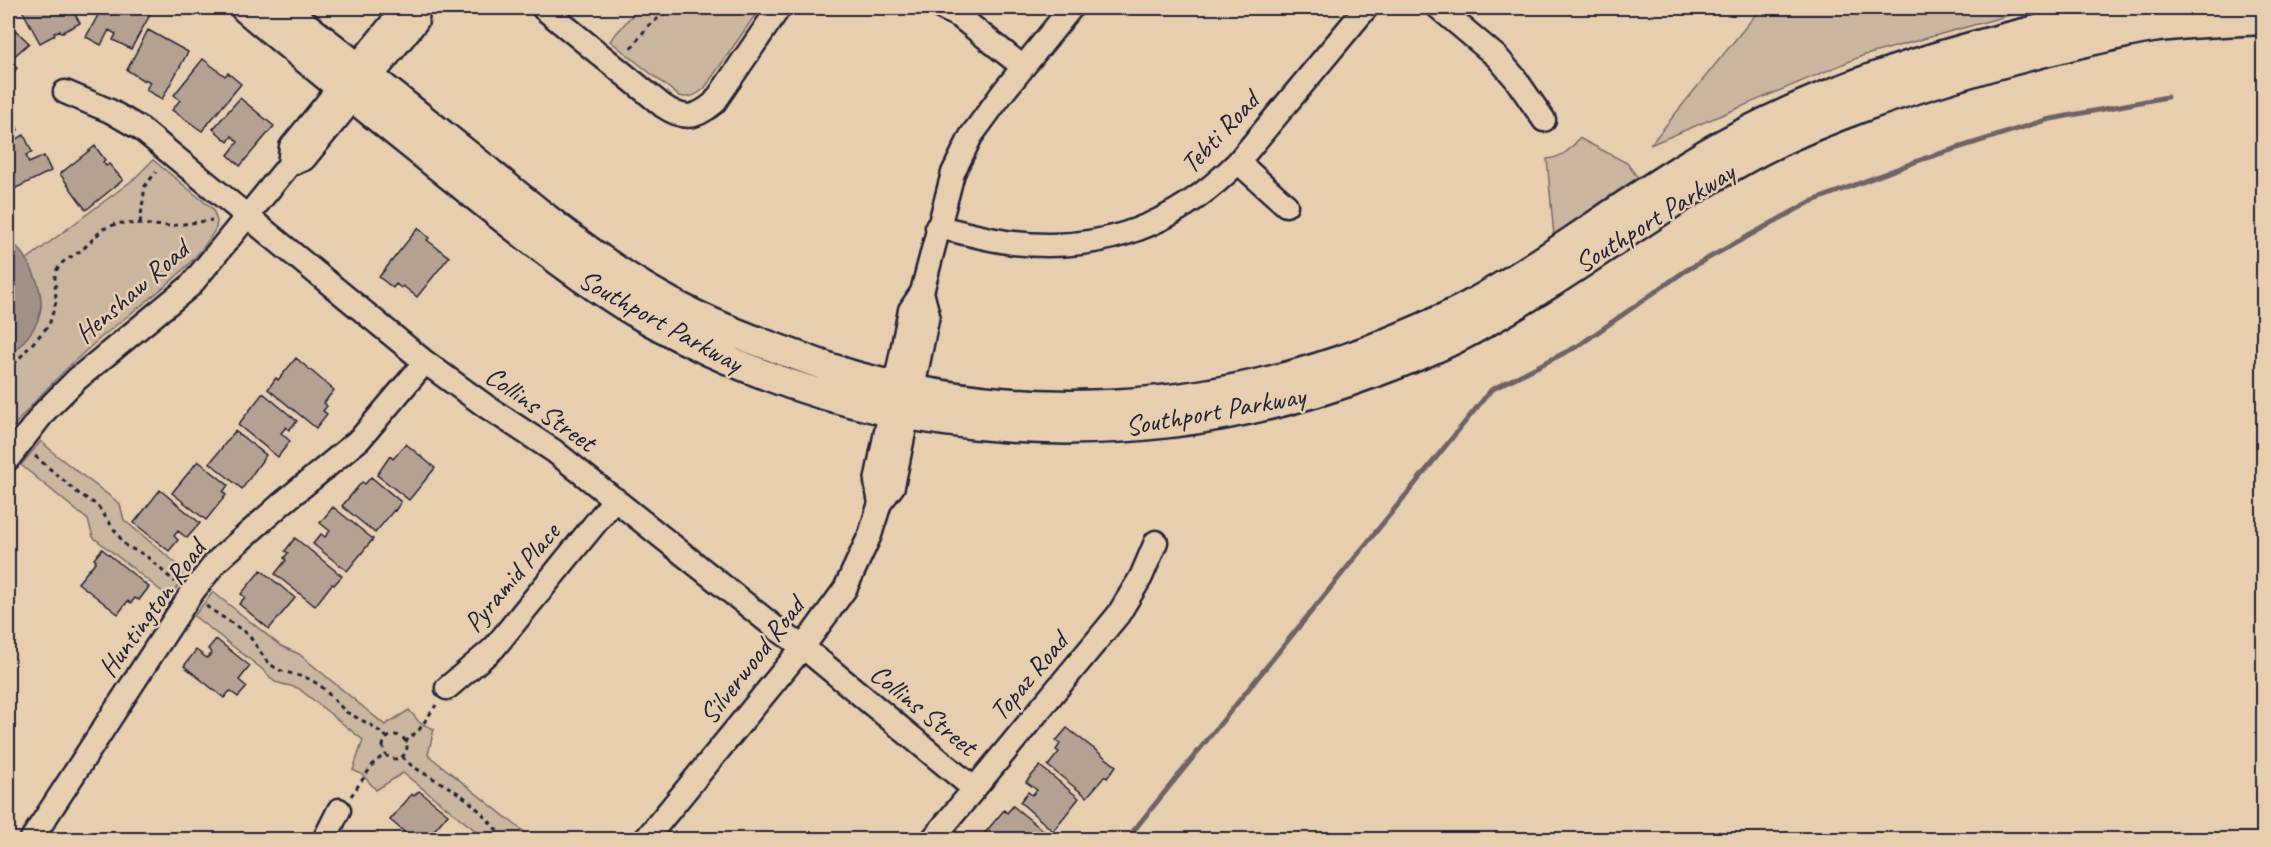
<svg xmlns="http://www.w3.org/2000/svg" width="2271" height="847" font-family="Caveat,sans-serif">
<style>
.green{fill:#cab59e;stroke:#766c6c;stroke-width:1.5}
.water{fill:#a19086;stroke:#6e6468;stroke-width:1.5}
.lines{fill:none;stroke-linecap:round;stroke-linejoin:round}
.stream{stroke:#6e6468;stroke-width:5}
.building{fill:#b4a191;stroke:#22223b;stroke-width:1.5}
.minor-casing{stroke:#22223b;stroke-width:27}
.tertiary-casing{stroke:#22223b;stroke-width:33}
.path{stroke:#22223b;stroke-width:3;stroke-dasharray:4.5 4.5;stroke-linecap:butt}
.minor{stroke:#e7ceaf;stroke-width:22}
.tertiary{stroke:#e7ceaf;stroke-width:28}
.labels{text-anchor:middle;stroke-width:5;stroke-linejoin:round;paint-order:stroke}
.street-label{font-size:28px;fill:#22223b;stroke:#e7ceaf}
</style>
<rect width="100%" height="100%" fill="#e7ceaf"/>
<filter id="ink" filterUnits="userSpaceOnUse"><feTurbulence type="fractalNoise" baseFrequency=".0167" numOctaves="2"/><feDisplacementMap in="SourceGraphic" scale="12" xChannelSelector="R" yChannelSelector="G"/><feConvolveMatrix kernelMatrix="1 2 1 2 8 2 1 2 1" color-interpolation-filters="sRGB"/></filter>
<g filter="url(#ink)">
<path class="green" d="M638,8h122l-56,81c-8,6 -14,10 -25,7l-69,-55z
M1761,8h274l-173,48 -212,89z
M1579,138l48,25 11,15 -84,58 -7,-77c15,-2 24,-9 32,-21z
M153,160l60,49 4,12 -1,7c-26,47 -79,78 -119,113 -33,28 -62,59 -89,92v-75c36,-39 43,-48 18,-98l108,-81z
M41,441l15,14 64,49 4,16 64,53 -19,24 -76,-60 -5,-17 -67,-55z
M213,592l68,54 18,8 86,71 24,-15 11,13 14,6 -6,26 105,84h-47l-83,-66 -27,17 -13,-15 -10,-5 10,-30 -65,-52 -23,-6 -13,-13 -68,-53z"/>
<path class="water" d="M8,237c21,21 44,59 27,89 -6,12 -18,22 -27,32z"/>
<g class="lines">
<path class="stream" d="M1126,840l365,-450 87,-44 107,-75 125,-69 113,-43 123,-39 121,-23"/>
</g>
<path class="building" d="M21,8h50l9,15 -19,10 -1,-3 -6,3 1,2 -15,8z
M102,8h39l10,5 -20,36 -18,-9 3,-6 -7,-4 -8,15 -15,-8z
M8,23l21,20 -20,18 8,7 -9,10z
M148,30l40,22 -26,47 -16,-9 4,-8 -5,-3 -1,2 -17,-11z
M203,59l22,17 3,-3 13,11 -39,47 -30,-21 8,-10 -6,-5z
M240,98l34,28 -34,40 -12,-11 10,-13 -6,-6 -4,6 -15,-13z
M8,112l2,1 8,17 -10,6z
M24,135l8,17 -6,3 3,8 15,-7 7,15 -43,21v-49z
M95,146l10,14 -2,2 3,4 3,-2 14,16 -37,30 -26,-36z
M418,228l11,10 -2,2 22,17 -32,40 -14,-11 -2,2 -5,-4 -3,4 -14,-11z
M296,358l38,32 -10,13 3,3 -4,5 4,3 -11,14 -48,-39 8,-11 2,2z
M263,393l34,28 -8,9 -3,-3 -5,6 9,8 -12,16 -40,-32z
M235,431l31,24 -24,34 -32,-26z
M406,444l29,24 -26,32 -32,-25 13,-19 3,3z
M198,461l30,24 -5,7 3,3 -20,25 -34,-27z
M371,477l30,25 -6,9 -1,-1 -19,23 -33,-27 20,-24 3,2z
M160,490l40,33 -13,15 -9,-7 -4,5 4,4 -9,11 -35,-28z
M333,507l40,32 -26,32 -34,-27 8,-10 4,3 5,-6 -10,-8z
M295,538l47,38 -8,9 -2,-1 -17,22 -40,-32 11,-14 -2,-2 4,-5 -3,-2z
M102,549l47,38 -10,13 -4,-2 -4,5 -3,-2 -10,13 -40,-31 18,-22 -2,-2z
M261,570l34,28 -26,31 -30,-25 6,-7 -4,-3z
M216,639l34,27 -11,14 8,7 -9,10 -8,-6 -6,7 -40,-32 12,-16 11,8 5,-5 -4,-4z
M1067,728l49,38 -9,12 -2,-2 -18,21 -39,-31 11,-14 -3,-2 4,-6 -4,-3z
M1040,766l39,32 -26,33 -33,-29 8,-10 4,3 5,-5 -11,-8z
M419,791l29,23 -22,26h-12l-24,-20 22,-26 2,2z
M1013,806l32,26 -7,8h-47l-7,-6 20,-24 3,3z"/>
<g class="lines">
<defs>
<path id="minor" d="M408,8h-4l-113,139 -2,18 15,-6 113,-138 1,-13
M543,8l120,98c21,14 32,13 51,-3l65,-95
M942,8l18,9 63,50
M1439,8l58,49 18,21 29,42
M65,92l45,19 31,18 284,233 62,45 67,44 223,178 26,18 170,141
M1238,162l48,43
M937,227c26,5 51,13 77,16 89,10 162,-18 224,-81l128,-154
M922,292l6,23 -35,171 -13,17 -4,-21 34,-172 12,-18 31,-119 18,-37 33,-45 67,-83
M8,459l37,-48 32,-32 113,-93 99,-121
M447,688l47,-40 121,-149
M31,840l160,-246 25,-32 64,-57 80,-66 65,-77
M324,840l15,-30
M645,840l158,-193 42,-58 25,-54 10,-32
M932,840l186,-225 23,-38 15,-35"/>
<path id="tertiary" d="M245,8c71,60 144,119 217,177 59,47 116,94 181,132 226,130 493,146 736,54 35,-13 70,-27 102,-46 92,-51 174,-116 266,-167 76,-41 159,-67 241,-91 40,-11 79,-21 120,-30 14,-3 29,-7 44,-9 36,-5 74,-6 112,-8
M282,8c68,53 135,106 202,160 56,46 111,92 175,128 38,22 80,39 122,54 26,9 52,20 78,27 167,45 345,35 507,-26 35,-14 71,-28 104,-46 93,-52 176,-121 270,-170 122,-64 258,-98 392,-127"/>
</defs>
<use href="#minor" class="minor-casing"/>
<use href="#tertiary" class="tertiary-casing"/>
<path class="path" d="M631,48l18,-23 23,-17
M140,223l5,-37 11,-14
M8,371l41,-46 7,-23 -1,-25 2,-8 6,-7 19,-12 21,-21 16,-6 51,3 42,-6
M35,456l43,37 19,12 29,41 19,9 30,27
M206,606l42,28 20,29 11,7 31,9 12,8 24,25 25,13 17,13
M383 747a12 12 0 1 1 24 0a12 12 0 1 1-24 0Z
M405,742l14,-12 17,-25
M402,757c16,16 37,23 56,36 18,12 32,29 47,47
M351,796l23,-33 11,-9"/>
<use href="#minor" class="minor"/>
<use href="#tertiary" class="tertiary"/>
</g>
</g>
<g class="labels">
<g class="street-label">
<text transform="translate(1219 132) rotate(-47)" y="10">Tebti Road</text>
<text transform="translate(1654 217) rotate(-32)" y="10">Southport Parkway</text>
<text transform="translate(131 291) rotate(-41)" y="10">Henshaw Road</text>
<text transform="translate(661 320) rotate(29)" y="10">Southport Parkway</text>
<text transform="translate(541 408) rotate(35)" y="10">Collins Street</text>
<text transform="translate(1215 410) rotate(-10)" y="10">Southport Parkway</text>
<text transform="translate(511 577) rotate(-50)" y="10">Pyramid Place</text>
<text transform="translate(151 608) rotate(-54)" y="10">Huntington Road</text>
<text transform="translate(751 660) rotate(-52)" y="10">Silverwood Road</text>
<text transform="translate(1028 676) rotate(-50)" y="10">Topaz Road</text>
<text transform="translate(924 709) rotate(39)" y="10">Collins Street</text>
</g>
</g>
<rect width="2271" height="847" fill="none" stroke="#e7ceaf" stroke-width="30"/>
<rect x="15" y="15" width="2241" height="817" fill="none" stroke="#22223b" stroke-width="2" filter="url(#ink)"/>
</svg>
